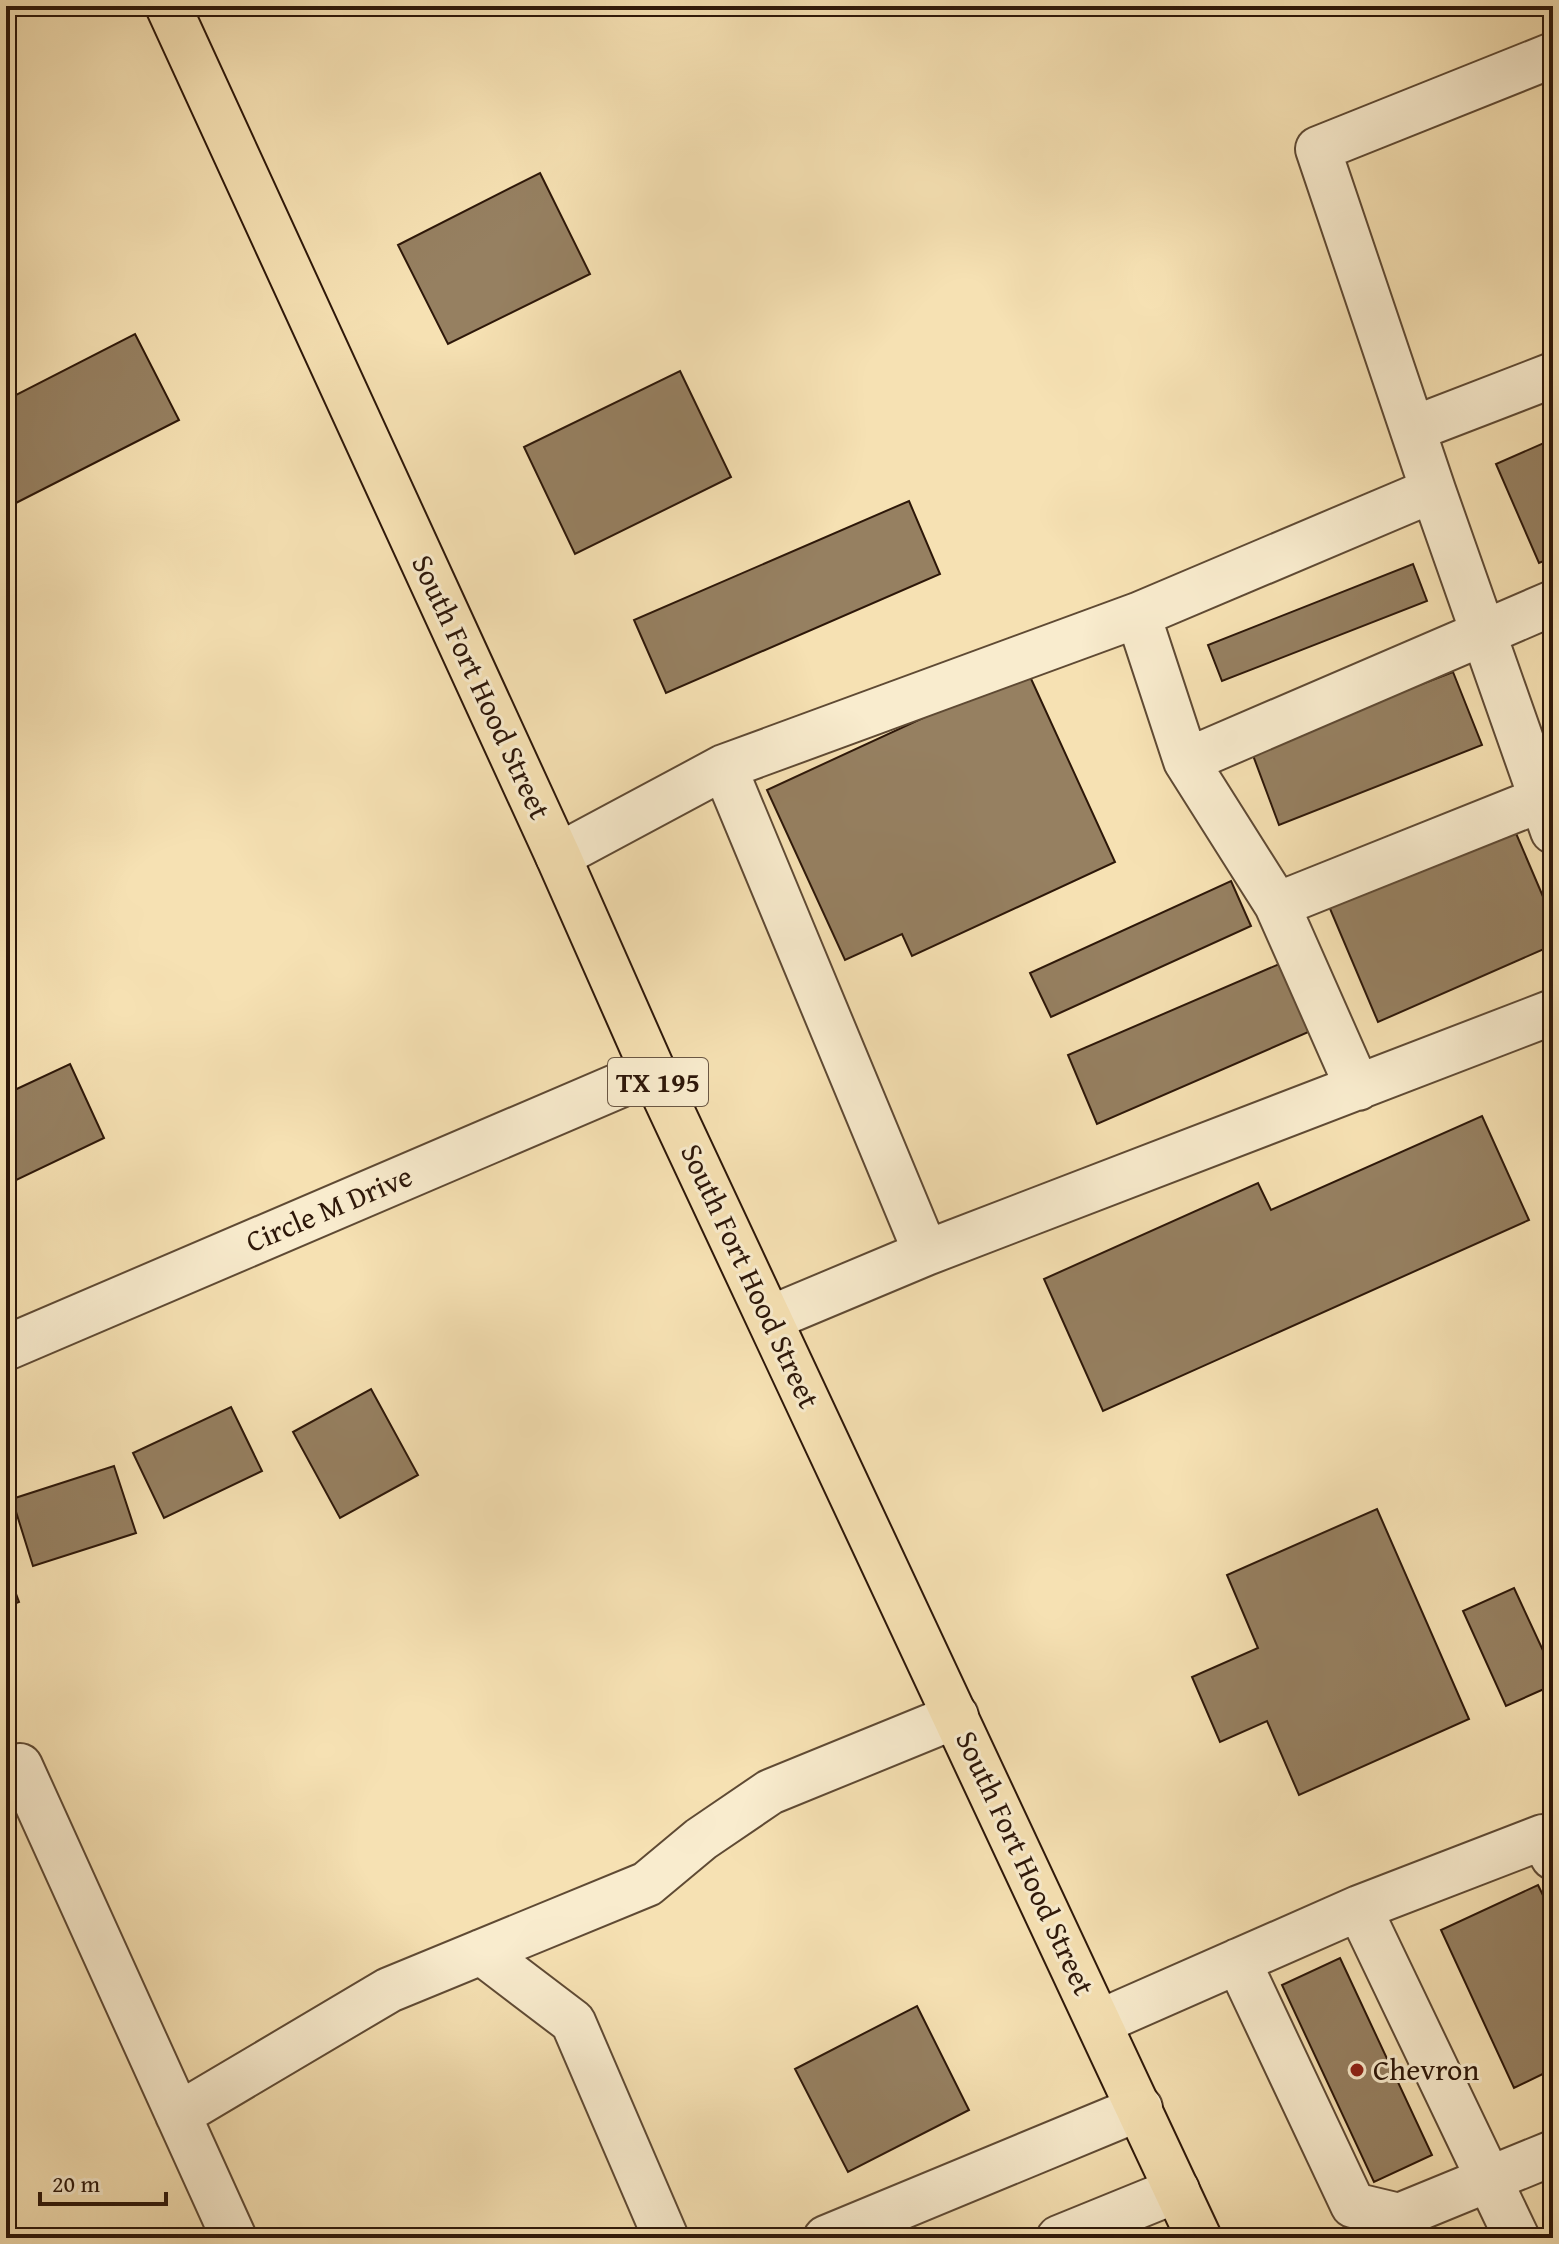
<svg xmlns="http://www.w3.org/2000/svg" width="1559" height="2244" font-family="'Gentium Book Plus',serif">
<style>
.building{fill:#968061;stroke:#2d1709;stroke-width:2}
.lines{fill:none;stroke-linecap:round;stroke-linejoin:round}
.minor-casing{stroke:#5f4a34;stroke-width:48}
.highway-casing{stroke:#2d1709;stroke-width:48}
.minor{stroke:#f9ecce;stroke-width:44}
.highway{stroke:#f6e1b3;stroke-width:44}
.poi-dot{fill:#8f2418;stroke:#f9ecce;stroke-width:3}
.labels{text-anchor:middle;stroke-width:6;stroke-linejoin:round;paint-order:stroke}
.shield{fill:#f9ecce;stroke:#6a5744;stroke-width:2}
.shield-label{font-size:28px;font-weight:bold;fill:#2d1709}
.street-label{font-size:30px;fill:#2d1709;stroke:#f9ecce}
.poi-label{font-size:30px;fill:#2d1709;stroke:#f9ecce;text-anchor:start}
</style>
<rect width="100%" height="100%" fill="#f6e1b3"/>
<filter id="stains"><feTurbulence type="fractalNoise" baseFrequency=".0025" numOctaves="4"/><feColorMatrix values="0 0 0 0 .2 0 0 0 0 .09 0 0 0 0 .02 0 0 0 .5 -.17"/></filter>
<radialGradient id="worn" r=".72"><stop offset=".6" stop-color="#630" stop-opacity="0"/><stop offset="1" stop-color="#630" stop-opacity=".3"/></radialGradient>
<path class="building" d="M540,173l50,101 -142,70 -50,-99z
M135,334l44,86 -173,88v-108z
M680,371l51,106 -156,77 -51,-107z
M1553,439v118l-14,6 -43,-99z
M909,501l31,73 -274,119 -32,-73z
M1413,564l14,37 -205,80 -14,-36z
M1027,670l88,192 -203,94 -10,-22 -57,26 -78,-170z
M1453,672l29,73 -203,80 -28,-75z
M1512,824l41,96v25l-175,77 -50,-118z
M1231,881l20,45 -200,91 -21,-44z
M1284,962l29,68 -216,94 -29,-69z
M70,1064l34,74 -94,45 -4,-8v-81z
M1482,1116l47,104 -426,191 -59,-132 214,-96 13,27z
M371,1389l47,86 -78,43 -47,-86z
M231,1407l31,64 -98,47 -31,-65z
M114,1466l22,67 -103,33 -21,-67z
M1377,1509l92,210 -170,76 -32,-74 -47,21 -28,-65 66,-29 -31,-73z
M6,1567l13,35 -13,5z
M1514,1588l39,84v13l-47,21 -43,-95z
M1538,1885l15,31v153l-39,19 -73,-158z
M1340,1958l92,197 -58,27 -92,-197z
M917,2006l52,104 -121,62 -53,-103z"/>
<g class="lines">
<defs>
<path id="minor" d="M1413,429l140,-54
M1433,490l-115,-341 235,-94
M1138,615l48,146 91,144 81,183
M1186,761l367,-158
M724,767l202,486
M558,856l166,-89 414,-152 295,-125 120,341
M1277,905l265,-106
M771,1318l155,-65 627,-241
M6,1348l647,-277
M20,1766l214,472
M1359,1908l184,-71 10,20
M481,1952l92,70 93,216
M1238,1961l115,244 46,11 154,-63
M1100,2022l259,-114 158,330
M178,2115l211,-125 258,-106 54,-45 69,-47 186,-76
M826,2238l314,-130
M1059,2238l118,-48"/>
<path id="highway" d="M168,6l390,850 95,215 546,1167"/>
</defs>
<use href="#minor" class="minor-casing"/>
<use href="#highway" class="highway-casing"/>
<use href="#minor" class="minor"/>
<use href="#highway" class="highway"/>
</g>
<circle class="poi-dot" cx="1357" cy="2070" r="8"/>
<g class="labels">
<rect class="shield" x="608" y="1058" width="100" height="48" rx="6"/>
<g class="shield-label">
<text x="658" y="1092">TX 195</text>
</g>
<g class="street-label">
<text transform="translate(481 687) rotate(65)" y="10">South Fort Hood Street</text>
<text transform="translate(329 1209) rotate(-23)" y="10">Circle M Drive</text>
<text transform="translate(750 1276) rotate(65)" y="10">South Fort Hood Street</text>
<text transform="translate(1025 1863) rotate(65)" y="10">South Fort Hood Street</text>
</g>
<g class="poi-label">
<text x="1373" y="2080">Chevron</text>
</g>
</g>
<rect width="1559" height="2244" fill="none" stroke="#f6e1b3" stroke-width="32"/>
<rect x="8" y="8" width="1543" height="2228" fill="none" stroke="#2d1709" stroke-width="4"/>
<rect x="16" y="16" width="1527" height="2212" fill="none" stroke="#2d1709" stroke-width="2"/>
<path d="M40 2192v12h126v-12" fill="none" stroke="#2d1709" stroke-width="4"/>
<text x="52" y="2192" font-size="24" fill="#2d1709" stroke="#f9ecce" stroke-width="6" paint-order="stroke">20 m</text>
<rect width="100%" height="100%" filter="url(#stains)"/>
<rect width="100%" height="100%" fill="url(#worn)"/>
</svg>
